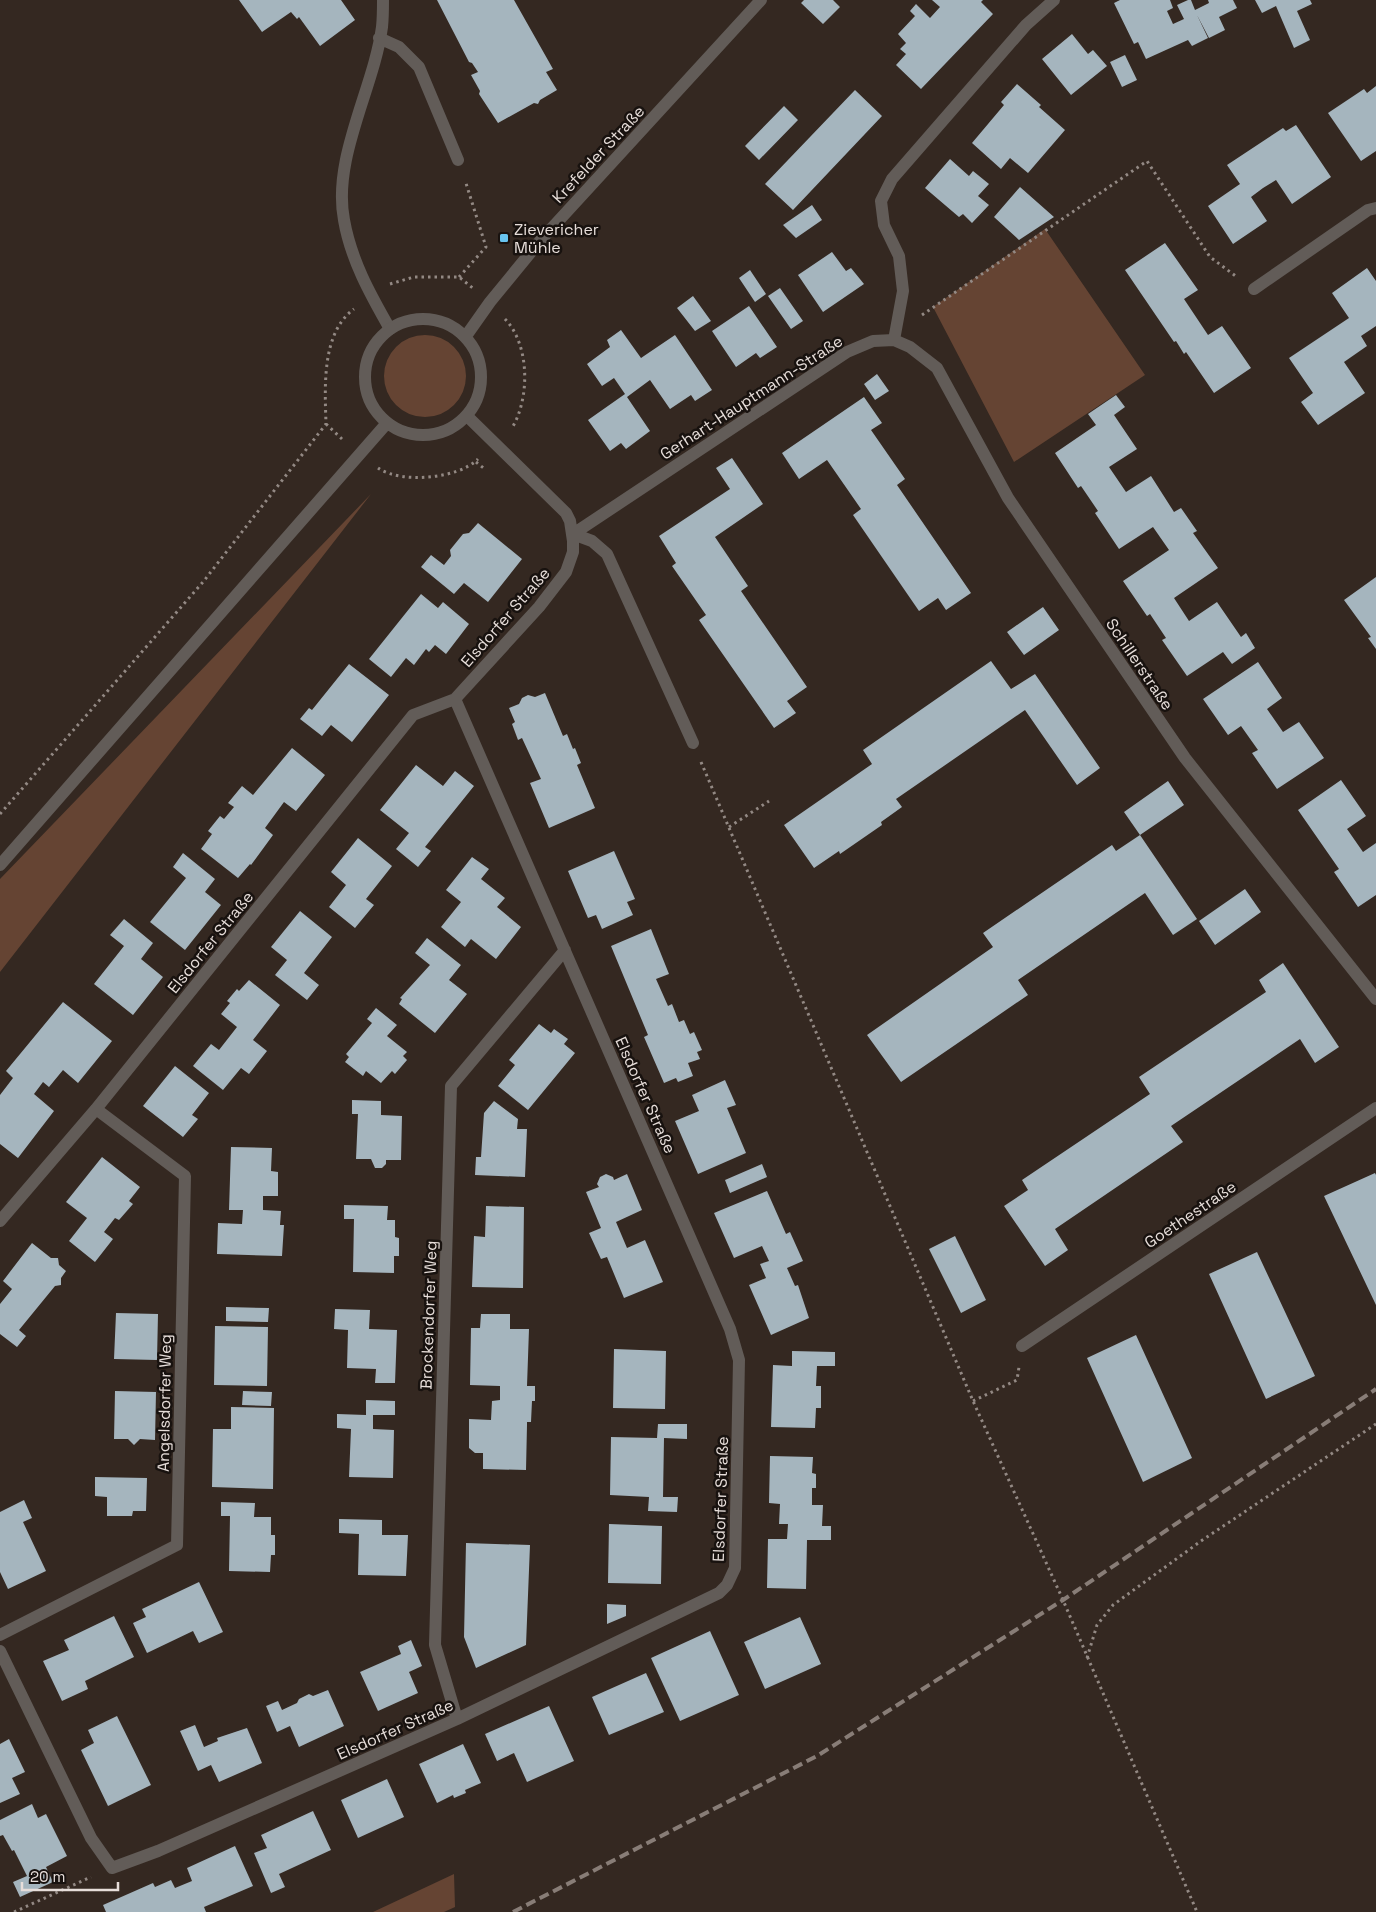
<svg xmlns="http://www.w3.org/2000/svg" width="1376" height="1912" font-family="'Space Grotesk',sans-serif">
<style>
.green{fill:#654433}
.building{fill:#a5b5be}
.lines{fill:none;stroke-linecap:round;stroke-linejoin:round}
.path{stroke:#938984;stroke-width:3;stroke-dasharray:2.5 4;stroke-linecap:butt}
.minor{stroke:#625c58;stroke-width:12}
.tertiary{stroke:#625c58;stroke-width:12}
.rail{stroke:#887d77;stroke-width:4;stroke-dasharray:10 5;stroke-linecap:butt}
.poi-dot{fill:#68c4f0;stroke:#18120f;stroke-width:2}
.labels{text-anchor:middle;stroke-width:5;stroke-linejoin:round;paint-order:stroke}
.street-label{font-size:16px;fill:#e7deda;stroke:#18120f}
.poi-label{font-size:16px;fill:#e7deda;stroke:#18120f;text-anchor:start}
</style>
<rect width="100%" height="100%" fill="#342821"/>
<path class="green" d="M1045,229l100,146 -131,87 -81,-155z
M384 376a41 41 0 1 1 82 0a41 41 0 1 1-82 0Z
M371,494l-371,478v-93z
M454,1874l1,33 -11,5h-71z"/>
<path class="building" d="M239,0h102l14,20 -35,26 -21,-29 -2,2 -6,-7 -29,20z
M437,0h77l39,69 -7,3 11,18 -17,10 -2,4 -4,-1 -36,20 -19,-29 1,-3 -9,-16 7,-3 -6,-9 -3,-1z
M804,0h29l7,7 -17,17 -22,-21z
M932,0h51l-2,2 12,12 -72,75 -25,-24 10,-11 -6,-5 6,-6 -8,-9 17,-18 -5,-5 6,-7 14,14 10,-11z
M1120,0h50l3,8 -6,3 6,13 11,-5 -7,-14 11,-5h3l4,10 14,-7 -1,-3h25l4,8 -18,9 6,13 -16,8 -12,-23 11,23 -16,8 -4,-6 -42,19 -8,-17 -4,2 -20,-41z
M1255,0h55l2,4 -15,7 13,29 -16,8 -18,-42 -14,7z
M1072,34l16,20 5,-4 14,16 -36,29 -29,-36z
M1125,55l12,25 -15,7 -12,-25z
M1017,84l24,21 -2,2 26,23 -37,43 -18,-15 -9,11 -29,-26 32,-38 -3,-3z
M1376,86v65l-15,10 -33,-48 36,-24 3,4z
M855,90l27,26 -89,94 -28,-26z
M784,106l14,14 -39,40 -14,-14z
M1296,125l35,52 -39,27 -16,-24 -13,8 -12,9 16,24 -34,23 -25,-38 32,-22 -13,-19 56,-37 3,3z
M950,159l19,17 4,-5 16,13 -11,12 11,9 -17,18 -9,-9 -4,3 -34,-29z
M1020,187l34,30 -35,23 -25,-23z
M812,205l10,15 -26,18 -13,-13z
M1165,243l33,47 -14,9 24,36 14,-9 29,42 -37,25 -28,-41 -2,2 -8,-13 -2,1 -49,-72z
M832,252l14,19 5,-3 13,16 -41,28 -25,-37z
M1367,268l9,13v45l-15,10 6,10 -23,16 21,31 -47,32 -17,-23 12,-9 -24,-35 60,-40 -17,-25z
M750,270l16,24 -11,8 -16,-24z
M780,288l23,33 -12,8 -23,-33z
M693,296l18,25 -16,10 -18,-23z
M749,306l28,41 -17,11 -4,-5 -20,14 -24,-36z
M621,330l20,28 34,-23 37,55 -17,11 -4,-6 -21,14 -20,-29 -23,17 23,34 -24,18 -5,-6 -11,8 -22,-31 37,-26 -11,-16 -12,8 -15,-22 23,-17 -3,-7z
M877,374l12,17 -14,9 -11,-16z
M1116,395l9,12 -11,8 23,34 -28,18 17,25 25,-16 23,36 7,-4 16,23 -4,2 25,35 -44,30 15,23 28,-19 24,35 5,-4 9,15 -23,16 -9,-12 -36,24 -25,-36 4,-2 -16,-24 -3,2 -24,-35 46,-31 -16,-23 -34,22 -24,-36 3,-2 -17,-25 -3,2 -23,-35 41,-28 -8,-11z
M864,397l18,26 -11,7 34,49 -8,6 74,108 -25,17 -8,-12 -19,13 -66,-96 8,-6 -34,-49 -28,19 -17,-26z
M732,458l31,46 -48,33 33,49 -7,5 66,96 -20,14 9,12 -22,15 -75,-108 7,-5 -34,-49 4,-3 -17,-27 71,-47 -14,-21z
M478,523l44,36 -34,43 -24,-19 -10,11 -33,-27 10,-12 13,10 7,-9 -1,-6 13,-16 6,-1z
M1376,577v72l-8,-11 3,-1 -27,-37z
M421,594l17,14 5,-6 26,22 -23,30 -11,-9 -6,7 -3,-3 -12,16 -8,-7 -15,19 -22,-18z
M1043,607l16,23 -35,25 -17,-23z
M991,661l20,28 24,-15 65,94 -23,17 -52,-75 -129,89 6,8 -21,15 1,3 -42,29 -1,-3 -25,17 -30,-43 88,-61 -9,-14z
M1258,662l24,36 -15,11 16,23 16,-10 25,36 -47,31 -25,-36 6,-3 -17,-24 -13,9 -25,-36z
M349,664l40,31 -37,47 -21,-17 -9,11 -22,-17 9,-11 3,2z
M545,693l18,43 4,-2 6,15 2,-1 6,15 -4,2 18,43 -46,20 -19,-45 11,-4 -19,-41 -4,2 -6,-16 3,-2 -6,-14 10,-4 3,-6 6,-3 7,2z
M292,748l33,27 -29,36 -12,-9 -19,26 8,7 -22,30 -1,-1 -12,14 -37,-29 11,-15 -4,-3 12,-15 4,3 10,-12 -6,-4 14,-17 11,9z
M416,765l27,21 12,-15 19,15 -49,61 6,4 -13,16 -22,-18 13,-16 -29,-23z
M1341,780l25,36 -19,13 16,23 13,-9v52l-18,12 -24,-35 5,-3 -41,-59z
M1168,781l16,24 -44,30 -16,-23z
M1140,835l57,84 -24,16 -28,-42 -127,87 10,15 -127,87 -34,-47 126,-88 -10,-14 129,-88 4,6z
M358,838l34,28 -26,33 8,6 -19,23 -26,-21 17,-22 -15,-13z
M614,851l21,48 -8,3 6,13 -31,14 -6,-14 -8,3 -20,-47z
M183,853l32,26 -10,13 16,13 -36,45 -35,-28 36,-44 -13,-11z
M472,857l17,12 -8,10 24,19 -8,9 24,20 -25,32 -25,-20 -6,8 -24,-20 20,-25 -15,-12z
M1245,889l16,23 -46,33 -16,-24z
M300,911l32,26 -28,36 15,12 -12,15 -32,-25 12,-15 -16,-13z
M124,919l29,24 -12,16 22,18 -30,38 -39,-31 30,-38 -14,-11z
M651,929l18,45 -13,5 12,27 4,-2 7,18 5,-2 6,14 4,-2 8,18 -5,2 3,7 -12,4 5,13 -15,6 -2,-4 -12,5 -20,-46 4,-2 -37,-89z
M427,938l34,27 -12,15 18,14 -32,39 -36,-29 3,-5 -2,-1 30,-33 -15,-12z
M1283,963l56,84 -24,16 -15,-24 -129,87 12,16 -128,87 13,21 -23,16 -41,-60 24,-16 -6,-10 128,-86 -11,-17 127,-85 -7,-12z
M249,980l31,25 -27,35 14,11 -18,23 -8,-6 -18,22 -30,-24 18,-22 8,6 18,-23 -16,-13 9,-11 -3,-2 10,-12 2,2z
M63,1002l49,39 -34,42 -15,-13 -14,17 -6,-5 -9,12 20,17 -36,47 -18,-14v-49l13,-17 -7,-7z
M376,1008l21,17 -10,11 20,16 -4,4 4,4 -12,14 -3,-3 -11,12 -15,-12 -3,5 -18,-14 4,-5 -3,-3 26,-31 -5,-4z
M539,1024l12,9 3,-4 14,10 -4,5 11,9 -47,57 -30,-24 17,-21 -6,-5z
M175,1066l34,27 -17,22 6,4 -15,18 -40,-31z
M725,1080l11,25 -9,3 19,45 -48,21 -23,-53 24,-10 -7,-16z
M352,1100l29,1v14l21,1 -1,44h-15v4l-4,4h-7l-4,-9h-15l2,-45h-6z
M494,1101l24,18 -1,10h10l-2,48 -50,-2 1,-18h5l3,-44z
M231,1147l41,1 -1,23 7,1v24h-15v14l18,1 -1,14h4l-2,31 -65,-2 1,-31 24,1 1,-14h-14z
M102,1157l38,30 -11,14 4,3 -14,16 -4,-2 -11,14 9,7 -18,23 -26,-21 18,-23 -21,-16z
M762,1164l5,13 -37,16 -5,-13z
M1375,1173l1,2v130l-52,-109z
M606,1174l7,3 1,3 13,-6 15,36 -26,12 11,26 18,-8 18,42 -39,16 -17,-41 -6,2 -12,-26 12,-5 -15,-36 13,-5 -2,-3 3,-7z
M767,1191l19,43 4,-2 13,29 -16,7 8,18 3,-1 11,33 -38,17 -22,-50 17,-7 -6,-14 9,-3 -7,-15 -28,12 -20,-45z
M344,1205l44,1 -1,14h8v17l4,1v18h-5v17l-41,-1 1,-53h-10z
M486,1206l38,1 -1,81 -51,-1 2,-51 11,1z
M955,1236l31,64 -25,13 -32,-64z
M32,1243l19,15h7l1,7 7,6 -5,7v7l-6,1 -36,44 7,6 -9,11 -17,-13v-30l12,-15 -9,-8z
M1257,1252l58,124 -49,23 -57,-125z
M226,1307l43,1 -1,14 -42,-1z
M335,1309l35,1 -1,19 28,1 -2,53h-20l1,-14 -29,-1 1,-38 -14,-1z
M116,1313l42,1 -1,46 -43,-1z
M481,1314h29v15h19l-2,57h8v15h-3l-1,21h-4v3l-1,45 -43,-1v-16h-8l-6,-5v-29l22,1 1,-19 8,-1v-14l-30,-1 1,-57h9z
M215,1326l53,1 -1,59 -53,-1z
M1136,1335l56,123 -49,24 -56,-124z
M614,1349l52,2 -1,58 -52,-1z
M792,1351l43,1v14h-18l-1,20h5v22h-5l-1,20 -44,-1 2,-62 19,1z
M115,1391l41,1 -1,48 -15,-1 -6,6 -6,-6h-14z
M243,1391l29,1 -1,14 -29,-1z
M366,1400l29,1v14h-22v14l21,1 -1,48 -44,-1 2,-48 -14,-1v-14l29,1z
M231,1407l43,1 -1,81 -61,-2 1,-58h18z
M658,1424h29v15l-23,-1 -1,59h15l-1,15 -29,-1 1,-14 -39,-2 1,-58 46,1z
M770,1456l43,1 -1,16 4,1v14h-4v17h11l-1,21h9v14h-24l-1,49 -39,-1 1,-49h19l1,-15h-9l1,-20 -11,-1z
M95,1477l52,1 -1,33h-13l-1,5h-25v-19l-12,-1z
M24,1500l8,18 -9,4 23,49 -38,18 -8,-17v-60z
M221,1502l34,1 -1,14h17v18h4v20h-4l-1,17 -41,-1 1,-55h-9z
M339,1519l43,1v15h26l-2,41 -48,-1 1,-41 -20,-1z
M609,1524l53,2 -1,58 -53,-1z
M466,1543l64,2 -4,100 -50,23 -12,-31z
M199,1582l24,50 -24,11 -6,-12 -46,22 -14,-30 13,-6 -4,-8z
M607,1604l19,1v11l-19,8z
M114,1616l20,41 -49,24 3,8 -26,12 -19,-40 26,-11 -5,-10z
M800,1617l21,47 -56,25 -21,-47z
M710,1631l29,64 -59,26 -29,-63z
M411,1640l11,26 -13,6 9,21 -40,18 -18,-39 41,-18 -3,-8z
M646,1673l18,39 -55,23 -17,-38z
M328,1690l16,36 -45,21 -9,-21 -13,6 -11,-26 12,-5 4,9 15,-7 2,-4 10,-5 4,2z
M549,1706l25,55 -47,21 -13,-29 -17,8 -12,-27z
M117,1716l34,69 -43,21 -27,-56 13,-7 -6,-13z
M195,1725l9,22 14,-6 -1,-3 30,-10 15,35 -43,19 -8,-17 -13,6 -18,-40z
M9,1739l16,33 -13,6 8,16 -20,9v-59z
M463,1744l18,39 -16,7 1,3 -12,5 -1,-3 -16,8 -18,-39z
M387,1779l17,38 -46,21 -17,-38z
M32,1804l6,14 8,-4 21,42 -21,11 7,15 -33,15 -7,-15 14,-6 -13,-26 -2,1 -9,-16 -3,1v-16z
M313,1811l18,39 -52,24 6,13 -14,6 -17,-40 13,-5 -6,-13z
M235,1846l18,40 -49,21 2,5h-100l-3,-7 50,-22 2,4 16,-7 4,8 17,-7 -5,-13z"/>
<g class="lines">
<path class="path" d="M459,277l27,-30 -21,-67
M390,284l24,-7h45l15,12
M922,315l225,-154 63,96 27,20
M505,319c25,26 25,79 7,109
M326,424l16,15
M476,462l10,8
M378,468c23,16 80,11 100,-9
M701,762l272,639 90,199 134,312
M0,814l203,-232 123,-158c-1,-36 -5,-91 28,-115
M729,827l40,-26
M973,1401l44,-21 2,-13
M1087,1658l10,-33 16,-20 88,-64 175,-117
M14,1912l77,-35"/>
<path class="minor" d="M383,0c0,9 0,18 -1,27 -8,61 -50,131 -38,193 7,40 26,74 46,109
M379,38l20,9 20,20 39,93
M1254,289l114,-79 8,-2
M894,340l9,-49 -4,-35 -15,-31 -3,-24 11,-22 134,-154 28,-25
M573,534l274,-182 26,-11 21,-1 16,7 27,21 71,130 177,260 191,241
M573,534l19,7 15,13 86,189
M0,1221l96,-112 317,-394 42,-16 84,-92 27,-35 7,-20v-11l-3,-20 -4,-8 -99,-97
M1022,1346l354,-238
M0,1635l177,-90 8,-369 -89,-67
M0,1651l91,187 21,30 46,-17 299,-132 262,-126 8,-8 8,-17 4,-208 -9,-31 -275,-630
M457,1719l-22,-74 16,-559 114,-136"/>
<path class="tertiary" d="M365 377a58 58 0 1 1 116 0a58 58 0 1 1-116 0Z
M466,336l24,-34 50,-61 221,-241
M0,865l387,-442"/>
<path class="rail" d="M513,1912l304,-156 246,-156 313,-211"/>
</g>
<rect class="poi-dot" x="499" y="233" width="10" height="10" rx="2.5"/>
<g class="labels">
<g class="street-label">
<text transform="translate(598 154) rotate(-47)" y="6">Krefelder Straße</text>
<text transform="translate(751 397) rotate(-33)" y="6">Gerhart-Hauptmann-Straße</text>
<text transform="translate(505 617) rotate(-49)" y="6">Elsdorfer Straße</text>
<text transform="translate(1140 664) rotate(56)" y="6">Schillerstraße</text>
<text transform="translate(210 942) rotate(-51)" y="6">Elsdorfer Straße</text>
<text transform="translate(646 1095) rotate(66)" y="6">Elsdorfer Straße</text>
<text transform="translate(1190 1214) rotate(-34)" y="6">Goethestraße</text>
<text transform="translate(428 1315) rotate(-88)" y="6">Brockendorfer Weg</text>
<text transform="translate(164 1403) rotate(-89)" y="6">Angelsdorfer Weg</text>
<text transform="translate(720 1499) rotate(-88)" y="6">Elsdorfer Straße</text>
<text transform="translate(395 1729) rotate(-24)" y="6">Elsdorfer Straße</text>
</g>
<g class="poi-label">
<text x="514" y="235">Zievericher<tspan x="514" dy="18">Mühle</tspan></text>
</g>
</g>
<path d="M22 1882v8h96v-8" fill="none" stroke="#e7deda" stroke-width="2.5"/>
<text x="30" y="1882" font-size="15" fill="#e7deda" stroke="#18120f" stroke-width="4" paint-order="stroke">20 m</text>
</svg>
